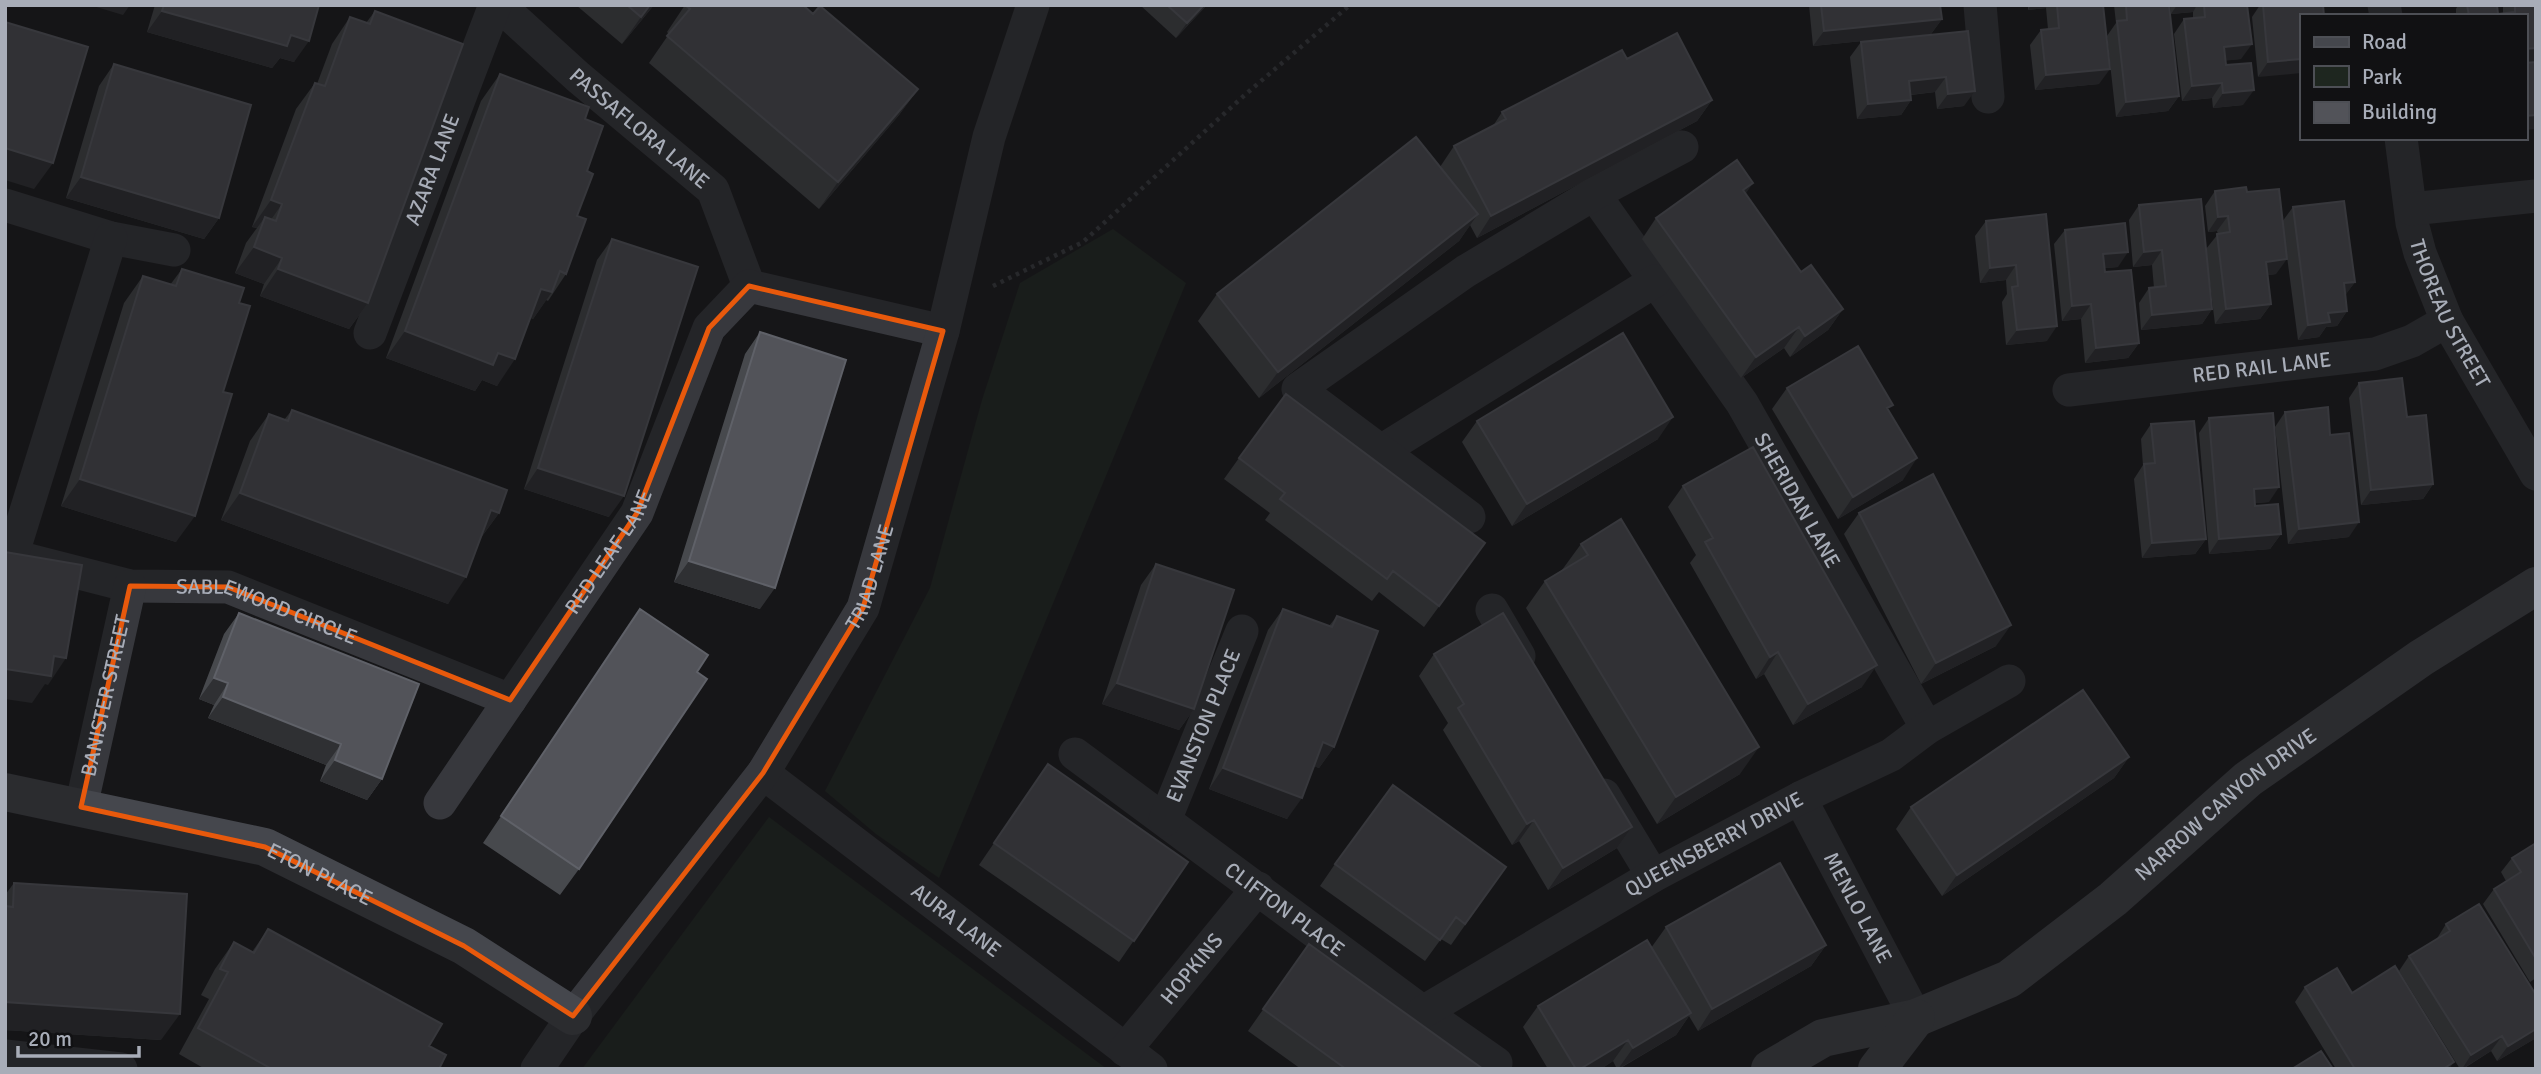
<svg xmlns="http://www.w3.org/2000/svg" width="2541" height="1074" font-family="Signika,sans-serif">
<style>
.green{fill:#1e261f}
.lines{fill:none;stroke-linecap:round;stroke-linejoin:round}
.path{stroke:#3d3f44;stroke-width:4.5;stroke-dasharray:3.5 5;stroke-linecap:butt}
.street{stroke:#37383d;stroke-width:33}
.secondary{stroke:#45474d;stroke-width:38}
.wall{fill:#47494d}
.shaded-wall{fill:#2f3033}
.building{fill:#525359;stroke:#5f6168;stroke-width:2}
.marked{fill:none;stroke:#e8590c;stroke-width:5;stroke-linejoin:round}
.labels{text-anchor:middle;stroke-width:7;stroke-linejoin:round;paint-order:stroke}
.street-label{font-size:21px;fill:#a8adb8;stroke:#111113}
</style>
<rect width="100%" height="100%" fill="#161618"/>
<path class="green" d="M1113,229l73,54 -247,595 -63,-44 -51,-43 105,-203 52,-188 38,-117z
M769,817l338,252h-525z"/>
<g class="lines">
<path class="path" d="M993,286l90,-44 164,-149 103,-88"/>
<g class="street">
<path id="s1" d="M499,5l79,72 135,113 36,96"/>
<path d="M1980,5l8,92"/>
<path d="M2384,5l2,11"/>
<path id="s2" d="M2401,138l11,85 8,30 27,68 89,153"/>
<path id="s3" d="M1594,194l148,209 185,325"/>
<path d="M5,205l106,33 63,12"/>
<path d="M2411,209l125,-13"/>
<path d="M749,286l194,45"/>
<path id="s4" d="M370,333l125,-328"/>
<path id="s5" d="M2069,390l306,-36 37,-13 35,-20"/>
<path d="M1381,451l274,-170"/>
<path d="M1469,517l-171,-128 168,-118 128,-77 88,-47"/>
<path id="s6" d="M5,554l125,32 98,1 282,113"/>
<path d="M12,556l99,-318"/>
<path d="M1492,610l27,46"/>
<path id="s7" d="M1075,754l348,258 73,51"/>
<path id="s8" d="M763,773l388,296"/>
<path d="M1604,795l49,81"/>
<path id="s9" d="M1800,798l116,220"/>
<path id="s10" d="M440,803l197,-290 72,-185 40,-42"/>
<path id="s11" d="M81,807l49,-221"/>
<path id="s12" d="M1165,820l77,-189"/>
<path id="s13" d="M1423,1012l230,-136 147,-78 91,-43 36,-27 82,-47"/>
<path id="s14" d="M1125,1050l133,-162"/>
<path d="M5,1056l116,13"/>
<path id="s15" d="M537,1069l36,-53 190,-243 100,-165 80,-277 46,-194 44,-132"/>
</g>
<g class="secondary">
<path id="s16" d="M5,792l260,55 199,99 109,70"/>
<path id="s17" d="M1770,1069l53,-31 93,-20 93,-39 104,-80 135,-120 173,-121 115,-72"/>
<path d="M1877,1069l39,-51"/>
</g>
</g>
<path class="wall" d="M155,5h164l-25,57 -14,-4 -8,10 -125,-36z
M576,5h78l-32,39z
M685,5l128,9 105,75 -19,26 -80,94 -170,-146 20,-29 -2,-2z
M1140,5h67l-31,33z
M1809,5h131l2,14 -11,15 -118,12z
M2028,5h75l-4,79 -64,6 -5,-45 11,-15 7,-1 -2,-21 -18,2z
M2114,5h55l10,91 -11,15 -52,6 -9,-81 9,-13z
M2170,5h77l-6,54 -15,1v5l17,40 -30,3 -1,-10 -30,3 -8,-67 10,-15 9,-1v-6l-22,2z
M2260,5h63l-65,72 -6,-60z
M2458,5h39l1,9 5,-1v-8h33l-11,11h-69v-7z
M375,11l-7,292 -19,26 -89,-33 4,-12 -29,-11 11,-30 11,-15 -5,-1 44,-118 19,-26 2,1 15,-40 18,-27 16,6z
M1968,31l-4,75 -27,3 -2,-17 -24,3v5l-10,15 -44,4 -7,-62 11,-15z
M1627,59l85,41 -15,21 -220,117 -7,-13 -11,16 -200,157 -61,-77 19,-27 223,-127 14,-21 39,-20 9,-14z
M114,64l105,154 -15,21 -138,-41 33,-112z
M500,74l85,45 2,52 -21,103 -18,27 -2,-1 -13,19 -2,-1 -34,68 -15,-6 -7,11 -89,-33 95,-257z
M2215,191l32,1 35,30 11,-15 62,75 -10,13 2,16 -10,15 -11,1 -7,10 -21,3 -15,-114 -7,48 -8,1 3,29 -11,15 -45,5 -9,-73 6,58 -10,15 -61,6 -2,-27 10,-15h5l-2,-23 -19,2 -4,-47 10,-15 67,44 12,-15 -1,-3 -9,1 -3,-26z
M1746,194l55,78 42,37 -15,21 -38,27 -6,-9 -43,30 -99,-139 14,-21z
M2046,214l1,127 -41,4 -4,-43 5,-8 -1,-14 -26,3 -5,-47 11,-15z
M2065,230l53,37 -13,1v4l34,71 -11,15 -43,5 -4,-44 -19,2 -8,-77z
M612,239l-3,278 -85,-28 73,-229z
M182,269l57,34 -16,89 -47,150 -115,-36 63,-203 19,-27 27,9z
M760,332v277l-86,-27 71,-228z
M2359,383l74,101 -10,15 -62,6 -12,-107z
M1787,388l116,92 -65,39 -66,-110z
M292,410l207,103 -19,26 -32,65 -227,-84 29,-79 19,-27 15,6z
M2285,412l45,23 19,102 -61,7 -13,-117z
M2209,418l60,84 -14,1v3l26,28 -11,15 -61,5 -10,-121z
M1477,421l181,18 -146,87 -50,-84z
M2151,424l55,115 -11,15 -53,4 -8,-79 9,-14 -2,-26z
M1239,458l231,106 -46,63 -45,-35 -7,9 -107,-81 5,-7 -46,-34z
M1683,486l179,201 -69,38 -29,-51 -8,5 -66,-116 6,-8 -28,-48z
M1859,513l137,133 -75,38 -77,-150z
M1581,544l159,230 -83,50 -131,-216 19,-27 17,-11z
M1156,564l38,145 -15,21 -77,-26 39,-119z
M640,609l57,63 -118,197 -19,26 -77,-52z
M1283,609l46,17 8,-10 -3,131 -15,21 -5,-2 -27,53 -78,-30 59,-159z
M239,613l143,166 -15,21 -47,-19 6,-16 -118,-47 6,-13 -15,-6 25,-65z
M1434,654l198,173 -15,21 -69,42 -29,-49 -7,4 -69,-115 5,-7 -29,-47z
M2129,757l-15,21 -172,118 -46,-67 15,-22z
M1048,764l140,98 -69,100 -140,-97z
M2536,843v135l-6,4 -47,-78 11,-15 12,-8 -5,-9 11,-14z
M1335,864l171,3 -55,78 -10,-6 -16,22 -105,-75z
M14,883l147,157 -156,-10v-135z
M2446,924l90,71v43l-39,23 -6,-10 -28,18h-3l-61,-98 10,-15 27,-16z
M1666,927l160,18 -15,21 -113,65 -9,-15 -13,19 -57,34h-2l-4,-8 -12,8h-53l-25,-42 15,-21 113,-58z
M268,929l161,117 10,23h-234l-26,-15 30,-55 -8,-4 14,-26 19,-27 18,10z
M1309,944l174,125h-182l-53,-38z
M2305,987l47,6 97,76h-113l-41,-67z"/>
<path class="shaded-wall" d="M90,5h40l-7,10z
M650,5h4l-32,39 19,-27z
M1204,5h3l-31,33 11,-15z
M2031,5h16l-1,3 -18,2z
M2177,5h20l-4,7 -22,2z
M162,11l129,24 18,6 -15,21 -14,-4 -8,10 -125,-36z
M1942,19l-11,15 -118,12 11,-15z
M2252,44l-11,15 -28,3 11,-15z
M2536,48v14l-11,1v-14z
M2301,59v14l-43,4 10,-15z
M2110,69l-11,15 -64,6 11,-15z
M1946,77l-11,15 -36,4 10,-15z
M2222,83l-10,15 -30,3 10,-15z
M918,89l-19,26 -80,94 19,-27z
M2254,90l-11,15 -30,3 10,-15z
M1975,91l-11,15 -27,3 11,-15z
M2179,96l-11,15 -52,6 10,-15z
M1712,100l-15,21 -220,117 14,-22z
M1911,100l-10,15 -44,4 11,-15z
M2536,115v14l-11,1v-14z
M5,148l48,15 -19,26 -29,-9z
M81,177l138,41 -15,21 -138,-41z
M1753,183l-15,22 5,-15z
M271,200l11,4 -19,27 2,-14 -8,11 -5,-1z
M1478,214l-19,27 -200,157 19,-26z
M2228,216l-11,15 -9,1 10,-15z
M254,247l28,11 -18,26 -29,-11z
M2162,250l-10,15 -19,2 11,-15z
M2128,252l-10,15 -25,2 10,-15z
M2287,259l-11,15 -20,3 10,-15z
M2016,265l-10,15 -26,3 10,-15z
M278,269l90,34 -19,26 -89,-33z
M2355,282l-11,15v-14z
M541,289l11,3 -19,27 -10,-4z
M2091,304l-10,15 -19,2 10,-15z
M2271,304l-11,15 -45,5 11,-15z
M1843,309l-15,21 -38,27 15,-21z
M2212,309l-10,15 -61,6 11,-15z
M2347,311l-10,15 -11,1 -7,10 -21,3 10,-15 20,-12z
M2057,326l-10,15 -41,4 11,-15z
M1799,327l-15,21 -43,30 15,-21z
M405,331l93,22 17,6 -18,27 -15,-6 -7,11 -89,-33z
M2139,343l-11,15 -43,5 11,-15z
M1673,417l-15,22 -146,87 15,-22z
M1917,458l-14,22 -65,39 15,-22z
M538,468l86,28 -15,21 -85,-28z
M80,479l115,37 -19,26 -115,-36z
M2433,484l-10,15 -62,6 10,-15z
M2279,487l-10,15 -26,2 11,-15z
M240,493l226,84 -18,27 -227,-84z
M491,510l8,3 -19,26z
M2359,522l-10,15 -61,7 11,-15z
M2281,534l-11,15 -61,5 10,-15z
M2206,539l-11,15 -53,4 10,-15z
M689,561l86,27 -15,21 -86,-27z
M2011,625l-15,21 -75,38 15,-21z
M1778,652l-14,22 -8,5 14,-22z
M54,656l12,2 -18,27 -3,-1 -13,19 -27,-4v-30z
M1877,665l-15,22 -69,38 15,-21z
M214,678l14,5 -14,22 -15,-6z
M1117,683l77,26 -15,21 -77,-26z
M223,697l118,47 -15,21 -118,-47z
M1323,742l11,5 -15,21 -11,-4z
M1759,747l-19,27 -83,50 19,-27z
M2129,757l-15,21 -172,118 15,-21z
M335,760l47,19 -15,21 -47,-19z
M1223,768l79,30 -15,21 -78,-30z
M1534,820l-15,21 -7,4 15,-21z
M1632,827l-15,21 -69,42 15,-22z
M1826,945l-15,21 -113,65 14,-22z
M5,1002l175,12 -19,26 -156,-10z
M1691,1013l-15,22 -58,34 15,-21z
M2536,1029v9l-39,23 11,-15z
M2502,1036l-11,15 -29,18 9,-14z
M1628,1040l-15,21 -12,8h-21z
M2454,1062l-5,7h-6z"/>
<path class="building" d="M164,5h155l-10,36 -18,-6 -4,11 -125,-35z
M627,5h23l-9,12z
M685,5h118l10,9 7,-8 98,83 -80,93 -171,-146 23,-27z
M1167,5h37l-17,18z
M1821,5h119l2,14 -118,12z
M2057,5h46l7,64 -64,6 -5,-45 18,-2z
M2126,5h43l10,91 -53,6 -9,-81 10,-1z
M2204,5h43l5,39 -28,3 2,18 25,-2 3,27 -31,3 -1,-10 -30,3 -8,-67 21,-2z
M2263,5h60l1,11h-23v43l-33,3z
M2467,5h30l1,9 17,-2v-7h21v43l-11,1v-33h-56z
M375,11l88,33 -95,259 -90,-34 4,-11 -28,-11 11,-30 11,4 6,-17 -11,-4 44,-117 10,3 25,-69 20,7z
M5,22l83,25 -35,116 -48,-15z
M1968,31l7,60 -27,3 -2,-17 -37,4 2,19 -43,4 -7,-62z
M1677,33l35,67 -221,116 -37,-70 52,-27 -4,-7 120,-62 5,9z
M2536,62v53l-11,1v-53z
M114,64l137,41 -32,113 -138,-41z
M500,74l89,33 -4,12 18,7 -16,45 6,3 -16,42 9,3 -20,55 -6,-3 -8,21 -11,-3 -26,70 -17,-6 -5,12 -88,-34z
M1416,137l62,77 -200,158 -61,-78z
M1737,160l16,23 -10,7 58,82 10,-7 32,44 -38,27 -6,-9 -43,30 -100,-139z
M2246,187l1,5 32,-3 8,70 -21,3 5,42 -45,5 -9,-75 13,-2 -2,-16 -10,1 -3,-26z
M2201,199l11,110 -60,6 -3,-27 17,-2 -4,-36 -18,2 -5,-47z
M2344,201l11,81 -11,1 3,28 -19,2 2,9 -22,3 -15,-118z
M2046,214l11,112 -40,4 -5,-43 6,-1 -2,-21 -26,3 -4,-47z
M2125,223l3,29 -25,2 2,18 26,-2 8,73 -43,5 -5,-44 -19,2 -7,-76z
M612,239l86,28 -74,229 -86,-28z
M182,269l62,19 -5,15 11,3 -27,86 9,2 -37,122 -115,-37 63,-203 33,10z
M760,332l86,28 -71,228 -86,-27z
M1623,333l50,84 -146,87 -50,-83z
M1858,346l35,59 -6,3 30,50 -64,39 -66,-109z
M2402,378l5,39 19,-2 7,69 -62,6 -12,-107z
M1286,394l199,149 -46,63 -46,-35 -6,8 -107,-80 5,-6 -46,-35z
M2328,407l2,28 19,-2 10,89 -60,7 -14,-117z
M292,410l215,80 -8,23 -8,-3 -25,67 -226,-84 29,-79 19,7z
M2273,413l6,74 -25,2 1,17 23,-2 3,30 -62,5 -10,-121z
M2194,421l12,118 -54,4 -8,-79 11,-1 -4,-39z
M1753,447l124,218 -69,39 -30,-52 -8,5 -65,-115 8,-4 -30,-52z
M1933,474l78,151 -75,38 -77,-150z
M1621,519l138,228 -83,50 -131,-216 43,-26 -7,-11z
M5,552l77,13 -16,93 -12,-2 -3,20 -46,-7z
M1156,564l78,26 -40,119 -77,-26z
M640,609l68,46 -11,17 10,7 -128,190 -78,-53z
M1283,609l49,18 5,-11 41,15 -44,116 -11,-5 -21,56 -79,-30z
M239,613l180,71 -37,95 -47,-19 6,-16 -118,-47 5,-14 -14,-5z
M1503,613l129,214 -69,41 -29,-48 -7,4 -69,-116 6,-4 -30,-50z
M2083,690l46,67 -172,118 -46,-68z
M1048,764l140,98 -54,79 -140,-98z
M1393,785l113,82 -41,57 -9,-7 -16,23 -105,-76z
M2536,843v116l-42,-70 27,-17 -9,-14z
M1780,863l46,82 -114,64 -46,-82z
M14,883l173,11 -7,120 -175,-12v-96l8,1z
M2479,904l57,91v34l-28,17 -6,-10 -31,19 -62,-99 41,-25 -4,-7z
M268,929l174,95 -13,22 17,9 -7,14h-167l-74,-41 30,-56 -8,-3 14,-27 20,11z
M1647,940l44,73 -58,35 -5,-8 -48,29h-4l-38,-63z
M1309,944l174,125h-137l-83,-60z
M2395,966l59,96 -11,7h-88l-50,-82 32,-19 15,25z
M2321,1051l12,18h-41z"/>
<path d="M0 0H2541V1074H0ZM749,286l194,45 -80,277 -100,165 -190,243 -109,-70 -199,-99 -184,-40 49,-221 98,1 282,113 127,-187 72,-185z" fill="#161618" fill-opacity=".55" fill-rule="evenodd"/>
<path class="marked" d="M749,286l194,45 -80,277 -100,165 -190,243 -109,-70 -199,-99 -184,-40 49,-221 98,1 282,113 127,-187 72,-185z"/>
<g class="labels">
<g class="street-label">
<text dy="7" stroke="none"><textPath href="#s1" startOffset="187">PASSAFLORA LANE</textPath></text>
<text dy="7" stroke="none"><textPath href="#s4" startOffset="175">AZARA LANE</textPath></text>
<text dy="7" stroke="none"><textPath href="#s2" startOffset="184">THOREAU STREET</textPath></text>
<text dy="7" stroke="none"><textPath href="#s5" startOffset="194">RED RAIL LANE</textPath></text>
<text dy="7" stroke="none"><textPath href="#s3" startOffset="368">SHERIDAN LANE</textPath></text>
<text dy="7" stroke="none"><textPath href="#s10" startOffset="303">RED LEAF LANE</textPath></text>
<text dy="7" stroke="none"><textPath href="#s15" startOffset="597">TRIAD LANE</textPath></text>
<text dy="7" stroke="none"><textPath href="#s6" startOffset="270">SABLEWOOD CIRCLE</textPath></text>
<text dy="7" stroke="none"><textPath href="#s11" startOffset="114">BANISTER STREET</textPath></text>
<text dy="7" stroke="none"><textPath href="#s12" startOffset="102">EVANSTON PLACE</textPath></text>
<text dy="7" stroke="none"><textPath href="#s17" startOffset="536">NARROW CANYON DRIVE</textPath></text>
<text dy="7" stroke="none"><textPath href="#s13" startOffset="336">QUEENSBERRY DRIVE</textPath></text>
<text dy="7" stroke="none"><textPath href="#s16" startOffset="327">ETON PLACE</textPath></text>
<text dy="7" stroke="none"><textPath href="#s9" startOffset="124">MENLO LANE</textPath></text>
<text dy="7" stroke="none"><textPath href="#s7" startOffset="261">CLIFTON PLACE</textPath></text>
<text dy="7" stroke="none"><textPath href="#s8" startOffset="243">AURA LANE</textPath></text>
<text dy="7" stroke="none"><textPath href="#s14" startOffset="105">HOPKINS</textPath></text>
</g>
</g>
<rect width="2541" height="1074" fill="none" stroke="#a8adb8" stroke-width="14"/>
<rect x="2300" y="14" width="228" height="126" fill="#111113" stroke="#4d4f55" stroke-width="2"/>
<rect x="2314" y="37" width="35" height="10" fill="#45474d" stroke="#4d4f55" stroke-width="2"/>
<text x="2362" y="49" font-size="21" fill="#a8adb8">Road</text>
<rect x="2314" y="66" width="35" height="21" fill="#1e261f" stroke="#4d4f55" stroke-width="2"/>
<text x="2362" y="84" font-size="21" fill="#a8adb8">Park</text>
<rect x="2314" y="102" width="35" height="21" fill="#525359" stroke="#4d4f55" stroke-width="2"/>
<text x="2362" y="119" font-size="21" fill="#a8adb8">Building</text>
<path d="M18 1046v10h121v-10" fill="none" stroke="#a8adb8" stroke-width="3.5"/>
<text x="28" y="1046" font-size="21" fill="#a8adb8" stroke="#111113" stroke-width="5" paint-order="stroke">20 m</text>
</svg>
